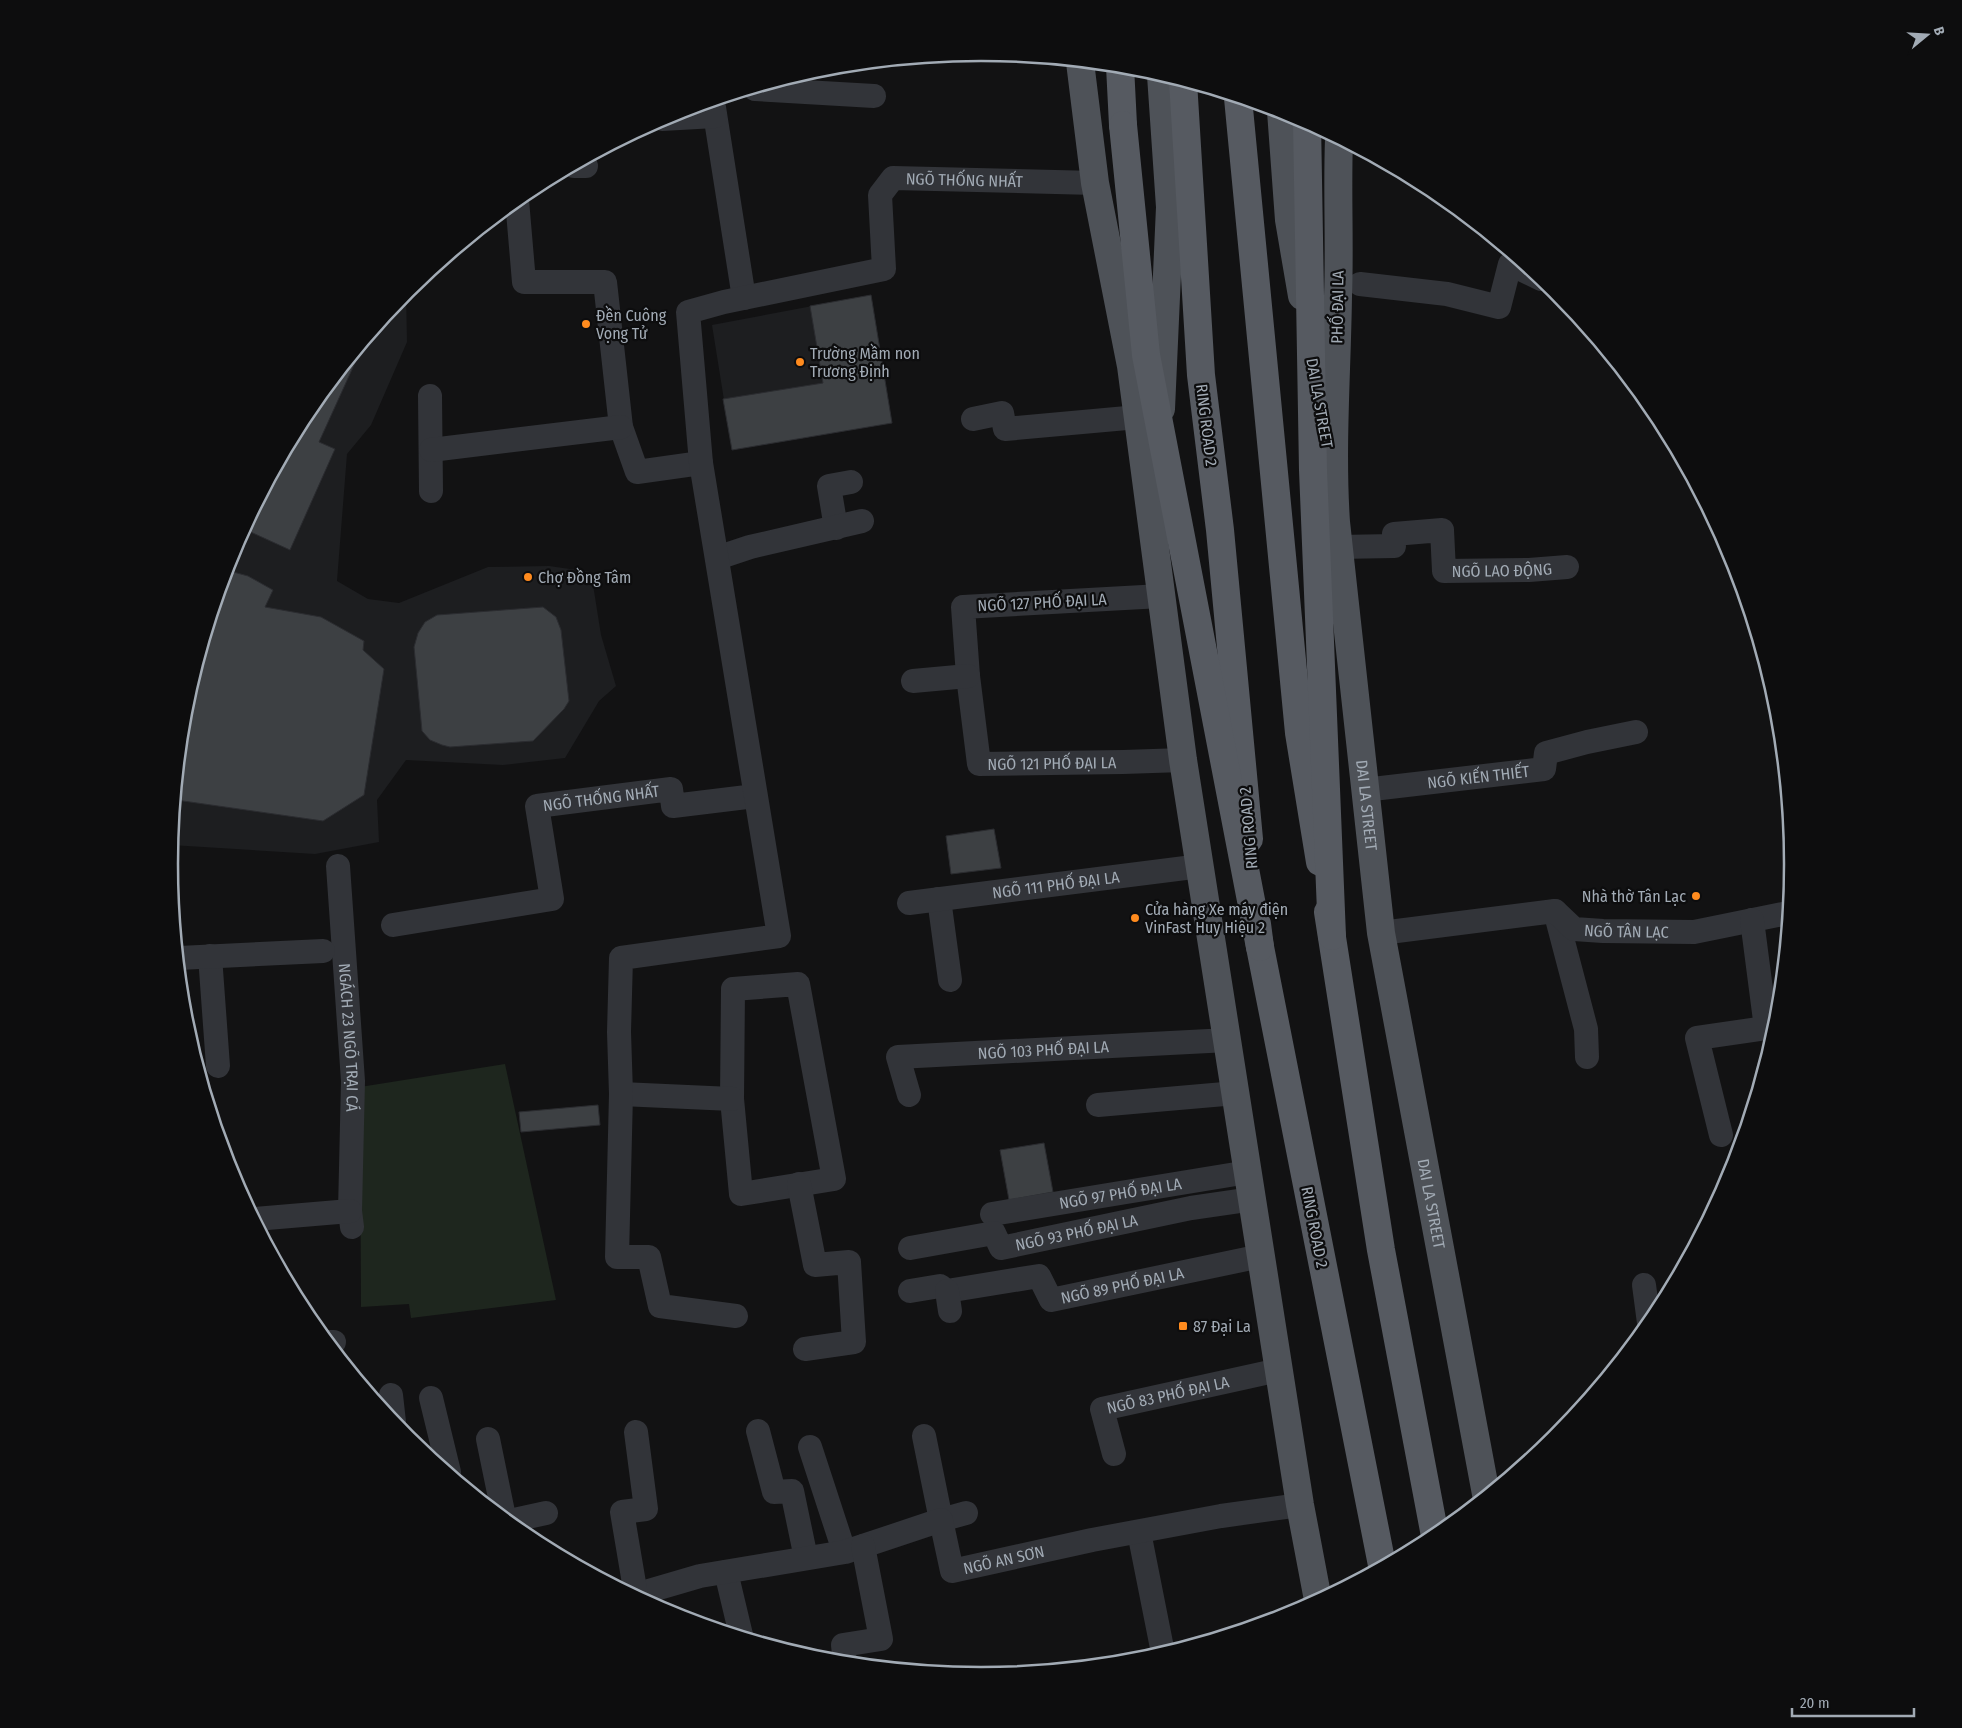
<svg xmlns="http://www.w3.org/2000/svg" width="1962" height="1728" font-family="'Fira Sans Condensed',sans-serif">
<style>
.built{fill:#1d1e20}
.green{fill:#1e261e}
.building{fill:#3d4043;stroke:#2b2c30}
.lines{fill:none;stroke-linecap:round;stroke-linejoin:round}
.service{stroke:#323439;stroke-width:24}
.primary{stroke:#4e5258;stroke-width:28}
.trunk{stroke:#565a61;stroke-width:28}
.trunk-bridge{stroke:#565a61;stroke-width:28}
.poi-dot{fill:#ff8b1e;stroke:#0d0d0e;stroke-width:2}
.labels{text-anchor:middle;stroke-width:4.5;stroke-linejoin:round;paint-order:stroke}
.street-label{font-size:16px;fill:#a2abb5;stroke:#0d0d0e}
.poi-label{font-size:16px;fill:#a2abb5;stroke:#0d0d0e;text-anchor:start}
.rim{fill:none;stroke:#a2abb5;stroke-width:2.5}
</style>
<rect width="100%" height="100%" fill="#121213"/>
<path class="built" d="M406,292l1,50 -36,83 -24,29 -10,127 31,18 31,4 89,-36 61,-1 42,6 10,63 15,51 -17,15 -34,57 -62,7 -97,-5 -29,40 2,42 -64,12 -144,-9 14,-140 46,-152 75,-140z
M871,295l21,128 -160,27 -20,-125z"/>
<path class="green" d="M505,1064l51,236 -145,18 -2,-14 -48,3 -1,-220z"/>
<path class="building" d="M871,295l21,128 -160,27 -9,-51 100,-16 -13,-77z
M364,343l-45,99 16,7 -45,101 -46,-21 62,-116z
M226,570l22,6 25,14 -8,17 56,10 43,24 -1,9 21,19 -20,126 -41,26 -147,-21 9,-95z
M543,607l13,10 5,13 8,71 -5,8 -31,32 -83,6 -8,-2 -12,-5 -8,-9 -8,-84 4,-14 7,-11 12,-7z
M994,829l7,39 -50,6 -5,-38z
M598,1105l2,20 -79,7 -2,-20z
M1044,1143l9,49 -44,8 -9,-50z"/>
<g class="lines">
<g class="service">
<path d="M755,89l119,7"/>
<path d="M713,101l31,197"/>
<path d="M662,119l53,-3"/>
<path d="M574,166h12"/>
<path d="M517,200l7,82h81l16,145 16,45 64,-9"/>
<path d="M1360,284l87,10 52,13 11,-43 31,15"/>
<path d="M430,396l1,95"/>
<path d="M973,419l29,-6 3,16 133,-12"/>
<path d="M431,450l190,-23"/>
<path d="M836,528l-7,-42 22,-4"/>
<path id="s1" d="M1338,547l56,-1v-12l48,-4 2,41 85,-1 38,-3"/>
<path d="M717,558l33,-11 112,-26"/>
<path id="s2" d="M1161,596l-198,11 5,69 11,88 144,-2 60,-2"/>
<path d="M913,681l55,-5"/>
<path id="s3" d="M1364,790l180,-21 2,-16 41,-11 49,-10"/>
<path id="s4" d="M338,866l15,215 -3,130 2,16"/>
<path d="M939,899l11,81"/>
<path id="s5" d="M909,903l292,-37"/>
<path d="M1555,911l31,118 1,28"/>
<path id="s6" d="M393,925l159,-26 -15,-93 134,-17 2,17 82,-10"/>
<path id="s7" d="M1381,933l174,-22 19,18 29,2 91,1 94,-19"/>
<path d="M210,956l8,110"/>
<path d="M179,958l144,-7"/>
<path d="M798,984l36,195 -93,15 -9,-95 1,-110z"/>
<path d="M621,1094l111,5"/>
<path id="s8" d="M909,1095l-11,-38 330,-17"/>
<path d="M1098,1105l138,-12"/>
<path d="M1721,1135l-24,-97 69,-10 -14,-108"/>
<path d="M799,1184l16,81 34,-3 5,80 -49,7"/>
<path id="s9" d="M992,1214l256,-42"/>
<path d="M255,1219l95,-8"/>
<path id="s10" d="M910,1248l84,-15 7,15 190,-40 62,-9"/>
<path d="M1644,1285l5,38"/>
<path id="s11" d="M910,1291l30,-5 7,5 92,-15 12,24 210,-44"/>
<path d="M947,1291l3,20"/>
<path id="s12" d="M736,1316l-76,-10 -11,-49h-32l4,-163 -2,-62 2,-74 158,-22 -78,-473 -13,-151 36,-10 160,-33 -4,-74 13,-17 202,5"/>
<path d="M329,1342h5"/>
<path d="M391,1395l3,27"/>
<path d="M431,1398l18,74"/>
<path d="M758,1431l16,61 18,-1 14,67"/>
<path d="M924,1436l17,84 25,-7"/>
<path d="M488,1439l16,78"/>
<path d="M810,1447l34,104"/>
<path id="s13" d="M1114,1454l-12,-45 177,-39"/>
<path d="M509,1521l37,-8"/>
<path d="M1139,1532l24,121"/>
<path d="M726,1572l15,63"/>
<path id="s14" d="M635,1595l65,-19 145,-24 96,-32 11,51 140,-31 129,-24 79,-11"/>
<path d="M636,1595l-14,-83 24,-3 -10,-77"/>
<path d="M845,1662l-2,-17 38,-6 -18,-93"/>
</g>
<g class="primary">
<path d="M1080,62l15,121 36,183 52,394 117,745 18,95"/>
<path d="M1161,75l9,132 -9,202"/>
<path d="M1281,111l8,109 13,76"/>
<path id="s15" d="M1339,139c-2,53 1,105 -1,157 -1,75 -7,151 -2,226l45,411 105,561"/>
</g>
<path class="trunk" d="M1120,66l3,59
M1183,81l18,294 19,155 29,309
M1238,98l61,635 21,129
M1328,912l53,338 54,286
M1257,924l3,23 122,618"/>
<path class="trunk-bridge" d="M1307,122l6,348 19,466
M1123,125l23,230 114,592"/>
</g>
<g class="poi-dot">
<circle cx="586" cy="324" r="5"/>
<circle cx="800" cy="362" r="5"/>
<circle cx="528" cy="577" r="5"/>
<circle cx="1696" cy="896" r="5"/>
<circle cx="1135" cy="918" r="5"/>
<rect x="1178" y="1321" width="10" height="10" rx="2.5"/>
</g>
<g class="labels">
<g class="street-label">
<text dy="6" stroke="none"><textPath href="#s12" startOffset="1616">NGÕ THỐNG NHẤT</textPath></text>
<text transform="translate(1337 307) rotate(-89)" y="6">PHỐ ĐẠI LA</text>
<text transform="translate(1320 403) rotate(80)" y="6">DAI LA STREET</text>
<text transform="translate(1207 425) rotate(83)" y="6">RING ROAD 2</text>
<text dy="6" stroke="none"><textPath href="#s1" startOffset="215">NGÕ LAO ĐỘNG</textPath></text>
<text transform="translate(1042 602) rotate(-3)" y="6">NGÕ 127 PHỐ ĐẠI LA</text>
<text dy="6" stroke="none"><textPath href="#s2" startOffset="429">NGÕ 121 PHỐ ĐẠI LA</textPath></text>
<text dy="6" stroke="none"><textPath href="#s3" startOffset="115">NGÕ KIẾN THIẾT</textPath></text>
<text dy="6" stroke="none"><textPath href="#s6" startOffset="320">NGÕ THỐNG NHẤT</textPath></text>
<text dy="6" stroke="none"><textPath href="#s15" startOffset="668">DAI LA STREET</textPath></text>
<text transform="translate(1248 828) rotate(-95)" y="6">RING ROAD 2</text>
<text dy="6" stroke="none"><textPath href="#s5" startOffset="148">NGÕ 111 PHỐ ĐẠI LA</textPath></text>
<text dy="6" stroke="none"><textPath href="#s7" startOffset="254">NGÕ TÂN LẠC</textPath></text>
<text dy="6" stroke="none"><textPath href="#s4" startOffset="172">NGÁCH 23 NGÕ TRẠI CÁ</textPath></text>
<text dy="6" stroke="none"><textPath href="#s8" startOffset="185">NGÕ 103 PHỐ ĐẠI LA</textPath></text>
<text dy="6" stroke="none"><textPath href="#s9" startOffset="130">NGÕ 97 PHỐ ĐẠI LA</textPath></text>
<text dy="6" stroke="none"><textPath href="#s15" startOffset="1072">DAI LA STREET</textPath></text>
<text transform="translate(1315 1227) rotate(79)" y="6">RING ROAD 2</text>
<text dy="6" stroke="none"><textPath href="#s10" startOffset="179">NGÕ 93 PHỐ ĐẠI LA</textPath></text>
<text dy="6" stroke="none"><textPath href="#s11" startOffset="232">NGÕ 89 PHỐ ĐẠI LA</textPath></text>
<text dy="6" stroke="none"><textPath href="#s13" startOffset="114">NGÕ 83 PHỐ ĐẠI LA</textPath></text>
<text dy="6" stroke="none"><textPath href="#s14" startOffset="421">NGÕ AN SƠN</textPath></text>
</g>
<g class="poi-label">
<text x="596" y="321">Đền Cuông<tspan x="596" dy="18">Vọng Tử</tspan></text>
<text x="810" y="359">Trường Mầm non<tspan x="810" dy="18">Trương Định</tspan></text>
<text x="538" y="583">Chợ Đồng Tâm</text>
<text x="1686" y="902" text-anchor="end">Nhà thờ Tân Lạc</text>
<text x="1145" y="915">Cửa hàng Xe máy điện<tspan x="1145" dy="18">VinFast Huy Hiệu 2</tspan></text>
<text x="1193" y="1332">87 Đại La</text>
</g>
</g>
<path d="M0 0H1962V1728H0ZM178 864a803 803 0 1 1 1606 0a803 803 0 1 1-1606 0Z" fill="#0d0d0e" fill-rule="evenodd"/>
<path class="rim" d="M178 864a803 803 0 1 1 1606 0a803 803 0 1 1-1606 0Z"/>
<g transform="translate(1927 35) rotate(72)" stroke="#0d0d0e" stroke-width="4" paint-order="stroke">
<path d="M0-4L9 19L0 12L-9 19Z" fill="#a2abb5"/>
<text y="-8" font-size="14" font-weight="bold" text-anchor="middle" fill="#a2abb5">B</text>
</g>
<path d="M1792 1708v8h122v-8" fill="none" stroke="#a2abb5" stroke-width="2.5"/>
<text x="1800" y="1708" font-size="15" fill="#a2abb5" stroke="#0d0d0e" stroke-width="4" paint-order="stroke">20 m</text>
</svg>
